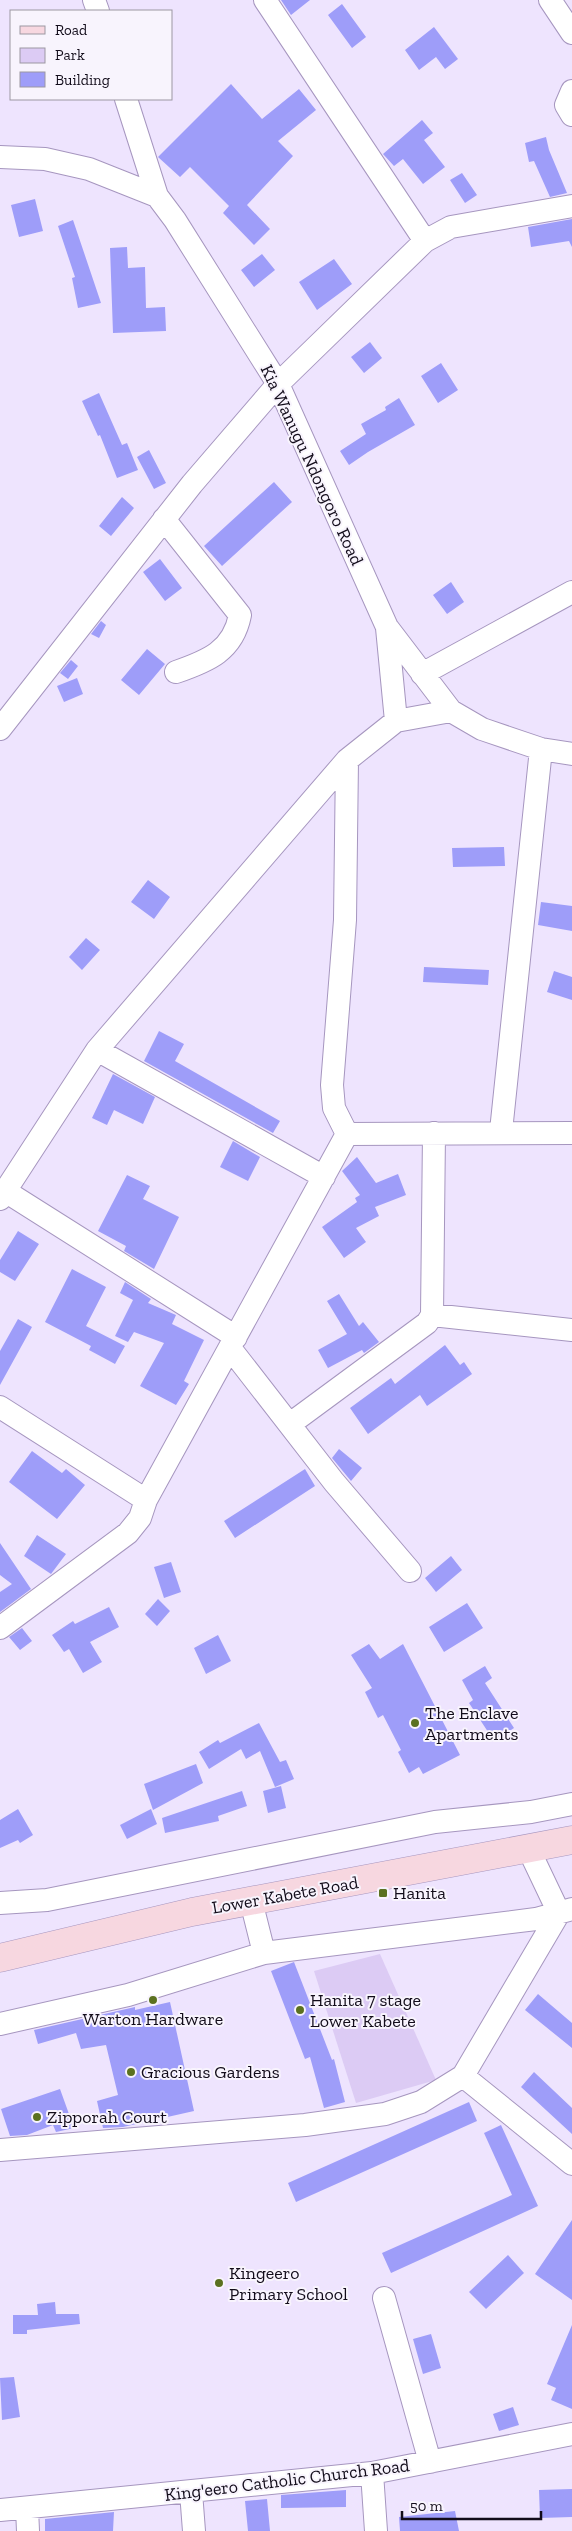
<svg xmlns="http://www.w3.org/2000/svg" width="572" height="2531" font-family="'Zilla Slab',serif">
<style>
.green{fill:#dccbf4}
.building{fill:#9e9df9}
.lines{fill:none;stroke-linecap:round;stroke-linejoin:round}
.street-casing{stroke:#a696bf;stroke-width:24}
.secondary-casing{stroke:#a696bf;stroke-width:29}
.street{stroke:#fff;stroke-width:22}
.secondary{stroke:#f7d7e0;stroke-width:28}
.poi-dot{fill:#5b7120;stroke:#f8f4fd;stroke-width:2}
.labels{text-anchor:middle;stroke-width:4;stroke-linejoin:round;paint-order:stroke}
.street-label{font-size:18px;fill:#120c1a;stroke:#f8f4fd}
.poi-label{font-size:18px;fill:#120c1a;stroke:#f8f4fd;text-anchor:start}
</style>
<rect width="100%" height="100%" fill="#eee4fe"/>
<path class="green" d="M380,1954l56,126 -80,23 -42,-132z"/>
<path class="building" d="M281,0h29l-19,15z
M342,4l24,33 -14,11 -24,-33z
M434,27l24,32 -13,10 -9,-12 -17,13 -14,-20z
M231,84l31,35 37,-30 17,21 -38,31 15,15 -46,49 23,24 -16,16 -31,-32 6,-7 -39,-39 -10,10 -22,-20z
M422,120l11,13 -9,7 21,27 -22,17 -20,-25 -9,7 -11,-12z
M546,137l3,13 18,43 -17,4 -16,-36 -5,1 -4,-19z
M462,173l15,22 -12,8 -15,-23z
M35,199l8,32 -24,6 -8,-32z
M572,219v28l-3,-6 -38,6 -3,-20z
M73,220l28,83 -23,5 -6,-30 3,-1 -17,-51z
M127,247l1,21 17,-1 1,41 19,-1 1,24 -53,2 -3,-85z
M262,254l13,16 -21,17 -13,-17z
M334,259l18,25 -35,26 -18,-28z
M370,342l12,16 -18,15 -13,-16z
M441,363l17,27 -20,13 -17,-27z
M99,393l23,52 5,-2 11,27 -21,8 -17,-43 -2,1 -16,-35z
M399,398l16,27 -47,27 -19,13 -9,-14 26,-17 -5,-10 25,-14 -1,-3z
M149,450l17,33 -12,6 -17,-32z
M274,482l18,20 -70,64 -18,-20z
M122,497l12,11 -23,28 -12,-10z
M160,559l22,29 -17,13 -22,-29z
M451,582l13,20 -17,12 -14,-19z
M101,621l5,4 -7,13 -8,-4z
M147,649l18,15 -26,31 -18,-15z
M71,660l7,6 -10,13 -8,-6z
M77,678l6,16 -19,8 -7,-16z
M504,847l1,19 -52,1 -1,-19z
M148,880l22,17 -16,22 -23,-17z
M541,902l31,4v25l-34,-6z
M86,938l14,12 -18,20 -13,-13z
M424,967l65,3 -1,15 -65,-3z
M554,971l18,6v23l-25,-8z
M159,1031l25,13 -9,17 105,60 -7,12 -129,-72z
M113,1074l42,23 -12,27 -29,-14 -7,15 -15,-7z
M233,1141l27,16 -12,24 -28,-14z
M357,1157l19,26 22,-9 8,21 -31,12 4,9 -23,12 10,14 -22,16 -22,-31 35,-25 -2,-4 5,-3 -18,-24z
M127,1175l23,11 -7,13 36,18 -25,52 -30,-18 2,-5 -28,-15z
M18,1231l21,13 -24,37 -15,-9v-12z
M72,1269l34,18 -20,39 39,20 -10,18 -26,-14 2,-4 -46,-24z
M125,1282l26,17 -3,4 28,12 -4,9 32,16 -20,41 5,3 -13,21 -36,-19 24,-43 -30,-11 -6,10 -13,-6 18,-36 -13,-7z
M339,1294l20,32 4,-4 16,20 -15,11 -2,-3 -34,18 -10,-18 29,-16 -20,-33z
M18,1319l14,8 -32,58v-34z
M445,1345l15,20 4,-3 8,12 -45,32 -7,-11 -52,39 -18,-26 41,-30 4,6z
M339,1449l23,19 -11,13 -19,-23z
M32,1451l30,22 4,-4 19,16 -28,34 -48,-37z
M305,1469l10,17 -80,52 -11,-17z
M37,1535l29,19 -15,20 -27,-18z
M0,1543l31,46 -31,23v-20l12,-8 -12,-9z
M451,1556l11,14 -26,22 -11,-14z
M171,1562l10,30 -17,6 -10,-31z
M158,1599l12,12 -13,15 -12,-12z
M467,1603l16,25 -39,24 -15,-25z
M109,1607l10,20 -29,15 12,20 -19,11 -14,-24 -5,3 -12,-17 21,-14 2,3z
M22,1628l10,13 -12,9 -11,-13z
M218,1635l13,26 -25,13 -12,-26z
M369,1644l11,15 23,-15 57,111 -37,19 -4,-7 -10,6 -11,-21 3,-2 -18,-35 -5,3 -13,-26 7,-4 -21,-33z
M485,1666l7,12 -7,5 29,45 -20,13 -25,-38 4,-3 -11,-20z
M259,1723l21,39 6,-2 8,19 -19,8 -15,-36 -14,8 -5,-10 -32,20 -10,-17 19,-12 2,3z
M196,1764l7,19 -50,27 -9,-26z
M281,1786l5,22 -18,5 -5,-22z
M242,1791l5,15 -29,10 1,5 -54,12 -3,-15z
M18,1809l15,26 -13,8 -2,-3 -18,8v-28z
M151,1809l6,15 -30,15 -7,-14z
M294,1962l38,98 2,-1 11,43 -21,6 -14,-51 -5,2 -34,-88z
M538,1994l34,29v25l-47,-38z
M170,2002l24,109 -71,16 -20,1 -6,-27 21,-6 -12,-50 -25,4 -5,-16 -38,11 -4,-14 101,-23v3z
M534,2072l38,36v26l-51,-47z
M60,2089l14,39 -18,4 -3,-7 -26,10 -17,1 -9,-27z
M469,2102l8,19 -181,81 -8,-19z
M501,2125l37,81 -147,67 -9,-20 130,-58 -28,-62z
M572,2220v80l-37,-26z
M508,2255l16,18 -38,36 -17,-17z
M55,2302l1,12h23l1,10 -53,6v4h-14v-19h25l-1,-11z
M572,2325v84l-21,-9 5,-12 -9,-4z
M431,2334l10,34 -18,6 -10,-35z
M14,2377l6,40 -18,3 -2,-42z
M513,2407l6,18 -20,6 -6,-17z
M572,2489v28l-32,1 -1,-28z
M346,2490v17l-65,1v-13z
M267,2499l3,32h-22l-3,-30z
M455,2511l4,20h-59l-1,-14z
M114,2512l-1,19h-68v-12z"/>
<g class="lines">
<defs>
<path id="street" d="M94,0l4,11
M265,0l160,241
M550,0l22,33
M572,91l-6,14 6,10
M126,99l31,97
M0,157l45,2 44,10 68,27 18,24 103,164 109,243 64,84 31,18 59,20 31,5
M164,519l76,96c-7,36 -32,46 -64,57
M422,674l150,-82
M396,721l55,-10
M0,729l192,-245 86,-100 147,-143 26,-14 121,-21
M347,760l-2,160 -13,165 2,23 13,26
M97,1050l227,127
M501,1131l40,-382
M5,1191l231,146
M0,1199l97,-149 250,-290 49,-39 -9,-93
M432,1315l140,15
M230,1348l104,134 76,89
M0,1407l146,93
M290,1424l137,-101 5,-8 2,-182
M0,1628l128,-95 12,-15 6,-18 201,-366 225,-1
M529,1850l30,63 -96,163 109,88
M251,1901l13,52
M0,1903l47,-3 388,-78 96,-10 41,-8
M0,2024l128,-29 136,-42 272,-34 36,-10
M0,2150l305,-25 80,-11 36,-12 42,-26
M384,2298l46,164
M372,2473l4,58
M191,2492l3,39
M27,2508l1,23
M0,2510l372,-37 200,-39"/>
<path id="secondary" d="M0,1958l192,-46 380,-72"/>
</defs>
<use href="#street" class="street-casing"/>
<use href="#secondary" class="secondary-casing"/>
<use href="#street" class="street"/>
<use href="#secondary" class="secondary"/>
</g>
<g class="poi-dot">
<circle cx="415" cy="1723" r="5"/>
<rect x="378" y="1888" width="10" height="10" rx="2.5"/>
<circle cx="153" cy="2000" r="5"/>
<circle cx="300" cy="2010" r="5"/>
<circle cx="131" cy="2072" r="5"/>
<circle cx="37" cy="2117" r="5"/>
<circle cx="219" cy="2283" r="5"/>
</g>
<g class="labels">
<g class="street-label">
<text transform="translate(312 465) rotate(65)" y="6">Kia Wanugu Ndongoro Road</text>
<text transform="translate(285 1895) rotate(-10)" y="6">Lower Kabete Road</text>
<text transform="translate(287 2480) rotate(-7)" y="6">King'eero Catholic Church Road</text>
</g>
<g class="poi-label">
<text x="425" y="1719">The Enclave<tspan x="425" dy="21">Apartments</tspan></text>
<text x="393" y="1899">Hanita</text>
<text x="310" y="2006">Hanita 7 stage<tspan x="310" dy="21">Lower Kabete</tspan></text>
<text x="153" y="2025" text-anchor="middle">Warton Hardware</text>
<text x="141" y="2078">Gracious Gardens</text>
<text x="47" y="2123">Zipporah Court</text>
<text x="229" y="2279">Kingeero<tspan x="229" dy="21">Primary School</tspan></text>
</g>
</g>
<rect x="10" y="10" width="162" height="90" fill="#f8f4fd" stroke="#9c97a2"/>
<rect x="20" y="26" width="25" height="8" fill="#f7d7e0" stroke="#9c97a2"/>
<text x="55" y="35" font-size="15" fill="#120c1a">Road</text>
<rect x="20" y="48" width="25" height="15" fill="#dccbf4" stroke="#9c97a2"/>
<text x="55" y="60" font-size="15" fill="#120c1a">Park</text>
<rect x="20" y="72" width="25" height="15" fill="#9e9df9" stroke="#9c97a2"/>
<text x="55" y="85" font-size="15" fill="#120c1a">Building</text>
<path d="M402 2511v8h139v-8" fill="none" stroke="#120c1a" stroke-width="2.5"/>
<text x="410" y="2511" font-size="15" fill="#120c1a" stroke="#f8f4fd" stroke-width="4" paint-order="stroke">50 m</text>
</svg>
